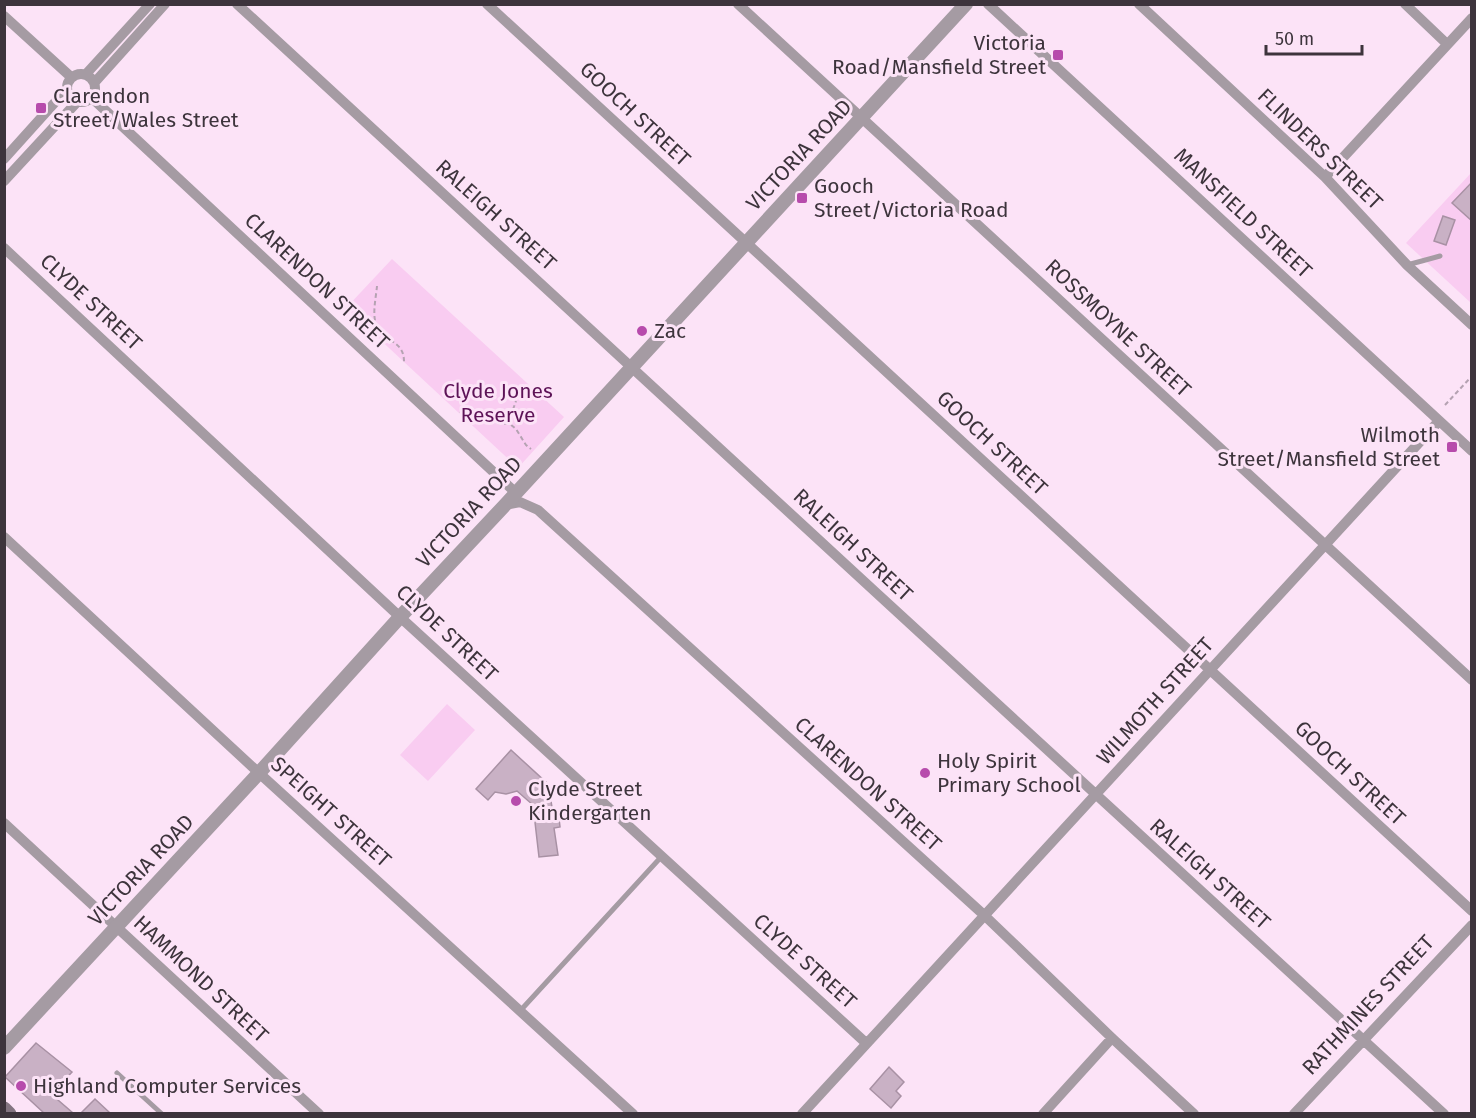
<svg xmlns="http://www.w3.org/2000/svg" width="1476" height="1118" font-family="'Fira Sans',sans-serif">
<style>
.green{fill:#f9ccf1}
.building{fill:#c9b1c5;stroke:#a891a4;stroke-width:1.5}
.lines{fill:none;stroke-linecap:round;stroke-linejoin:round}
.path{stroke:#b5a2b2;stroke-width:2;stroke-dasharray:4.5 3;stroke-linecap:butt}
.service{stroke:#a59ba3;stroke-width:5}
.minor{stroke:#a59ba3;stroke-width:10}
.tertiary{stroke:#a59ba3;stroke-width:14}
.secondary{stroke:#837481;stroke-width:15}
.poi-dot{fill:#b74bac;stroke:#fce3f7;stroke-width:2}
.labels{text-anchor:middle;stroke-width:6;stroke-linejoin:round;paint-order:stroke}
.poi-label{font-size:21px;fill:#3d343c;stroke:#fce3f7;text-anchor:start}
.street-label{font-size:21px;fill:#3d343c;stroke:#fce3f7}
.park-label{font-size:21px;fill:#5d1357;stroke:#fce3f7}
</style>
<rect width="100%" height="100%" fill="#fce3f7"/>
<path class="green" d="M1471,173v130l-65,-60z
M392,259l172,158 -46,51 -172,-160z
M447,704l28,26 -47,51 -28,-26z"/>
<path class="building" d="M1472,182v39l-20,-18z
M1443,216l12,4 -9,25 -12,-4z
M511,750l37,34 5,29h5l1,5 1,9 -6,1 4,27 -19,2 -6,-52 -16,-14 -11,3 -11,-2 -7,8 -12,-11z
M36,1043l36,29 -21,22 22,19h-29l-39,-36z
M889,1067l15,15 -8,9 5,5 -10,12 -21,-19z
M95,1099l15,14h-29z"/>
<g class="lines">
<path class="path" d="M377,286c-1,12 -6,32 1,42 10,16 27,13 26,36
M462,398l3,9 30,16 15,1 6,5 10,16 5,4
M1445,405l27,-29
M460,413l5,-6
M510,424v-6l6,-17"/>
<path class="service" d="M1407,265l33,-9
M520,1011l142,-155
M117,1073l45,41"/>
<path class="minor" d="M237,4c403,369 803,742 1207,1110
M487,4l985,907
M738,4l734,676
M988,4l484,447
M1139,4l186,173 82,88 65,60
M1405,4l42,40
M4,16l67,61
M67 88a14 14 0 1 1 28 0a14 14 0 1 1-28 0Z
M86,74l64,-70
M95,82l70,-78
M92,98l424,395
M4,159l63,-70
M1325,177l147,-159
M4,181l73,-79
M4,248l396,369 466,426
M505,505l15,-3 18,8 446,405 128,123 82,76
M4,537l255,236 374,341
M4,823l315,291
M802,1114l637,-693
M1043,1114l69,-76
M1294,1114l178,-189"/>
<path class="tertiary" d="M4,1048l255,-275 141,-156 105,-112 461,-501"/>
<path class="secondary" d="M4,1109l5,5"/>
</g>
<g class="poi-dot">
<rect x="1052" y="49" width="12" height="12" rx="3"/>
<rect x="35" y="102" width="12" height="12" rx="3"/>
<rect x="796" y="192" width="12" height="12" rx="3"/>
<circle cx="642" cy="331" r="6"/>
<rect x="1446" y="441" width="12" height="12" rx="3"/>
<circle cx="925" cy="773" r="6"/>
<circle cx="516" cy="801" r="6"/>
<circle cx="21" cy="1086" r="6"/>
</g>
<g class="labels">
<g class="poi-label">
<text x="1046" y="50" text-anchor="end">Victoria<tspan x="1046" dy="24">Road/Mansfield Street</tspan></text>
<text x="53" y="103">Clarendon<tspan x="53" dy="24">Street/Wales Street</tspan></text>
<text x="814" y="193">Gooch<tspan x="814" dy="24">Street/Victoria Road</tspan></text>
<text x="654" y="338">Zac</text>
<text x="1440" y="442" text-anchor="end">Wilmoth<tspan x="1440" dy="24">Street/Mansfield Street</tspan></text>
<text x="937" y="768">Holy Spirit<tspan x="937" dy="24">Primary School</tspan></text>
<text x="528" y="796">Clyde Street<tspan x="528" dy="24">Kindergarten</tspan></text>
<text x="33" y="1093">Highland Computer Services</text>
</g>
<g class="street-label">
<text transform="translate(635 114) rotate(43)" y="7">GOOCH STREET</text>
<text transform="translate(1320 149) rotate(44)" y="7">FLINDERS STREET</text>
<text transform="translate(799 155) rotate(-47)" y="7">VICTORIA ROAD</text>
<text transform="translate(1243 213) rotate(43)" y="7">MANSFIELD STREET</text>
<text transform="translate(496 215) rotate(42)" y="7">RALEIGH STREET</text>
<text transform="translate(317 281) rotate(43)" y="7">CLARENDON STREET</text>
<text transform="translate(91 302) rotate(43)" y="7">CLYDE STREET</text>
<text transform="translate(1118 328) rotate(43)" y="7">ROSSMOYNE STREET</text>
<text transform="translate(992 443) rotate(43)" y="7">GOOCH STREET</text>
<text transform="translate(469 512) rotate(-47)" y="7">VICTORIA ROAD</text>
<text transform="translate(853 545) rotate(43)" y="7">RALEIGH STREET</text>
<text transform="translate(447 633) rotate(43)" y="7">CLYDE STREET</text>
<text transform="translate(1155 701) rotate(-48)" y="7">WILMOTH STREET</text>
<text transform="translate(1350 773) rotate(43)" y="7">GOOCH STREET</text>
<text transform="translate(868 784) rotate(42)" y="7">CLARENDON STREET</text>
<text transform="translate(331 812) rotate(42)" y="7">SPEIGHT STREET</text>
<text transform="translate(141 870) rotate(-47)" y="7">VICTORIA ROAD</text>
<text transform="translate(1210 874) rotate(42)" y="7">RALEIGH STREET</text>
<text transform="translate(805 961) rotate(42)" y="7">CLYDE STREET</text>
<text transform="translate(201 979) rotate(43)" y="7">HAMMOND STREET</text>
<text transform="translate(1368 1005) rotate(-47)" y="7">RATHMINES STREET</text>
</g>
<g class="park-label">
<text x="498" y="398">Clyde Jones<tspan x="498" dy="24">Reserve</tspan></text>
</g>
</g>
<rect width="1476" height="1118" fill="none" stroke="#3d343c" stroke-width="12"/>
<path d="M1266 45v9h96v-9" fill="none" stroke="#3d343c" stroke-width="3"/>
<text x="1275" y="45" font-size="18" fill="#3d343c" stroke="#fce3f7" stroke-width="4.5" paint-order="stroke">50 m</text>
</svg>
